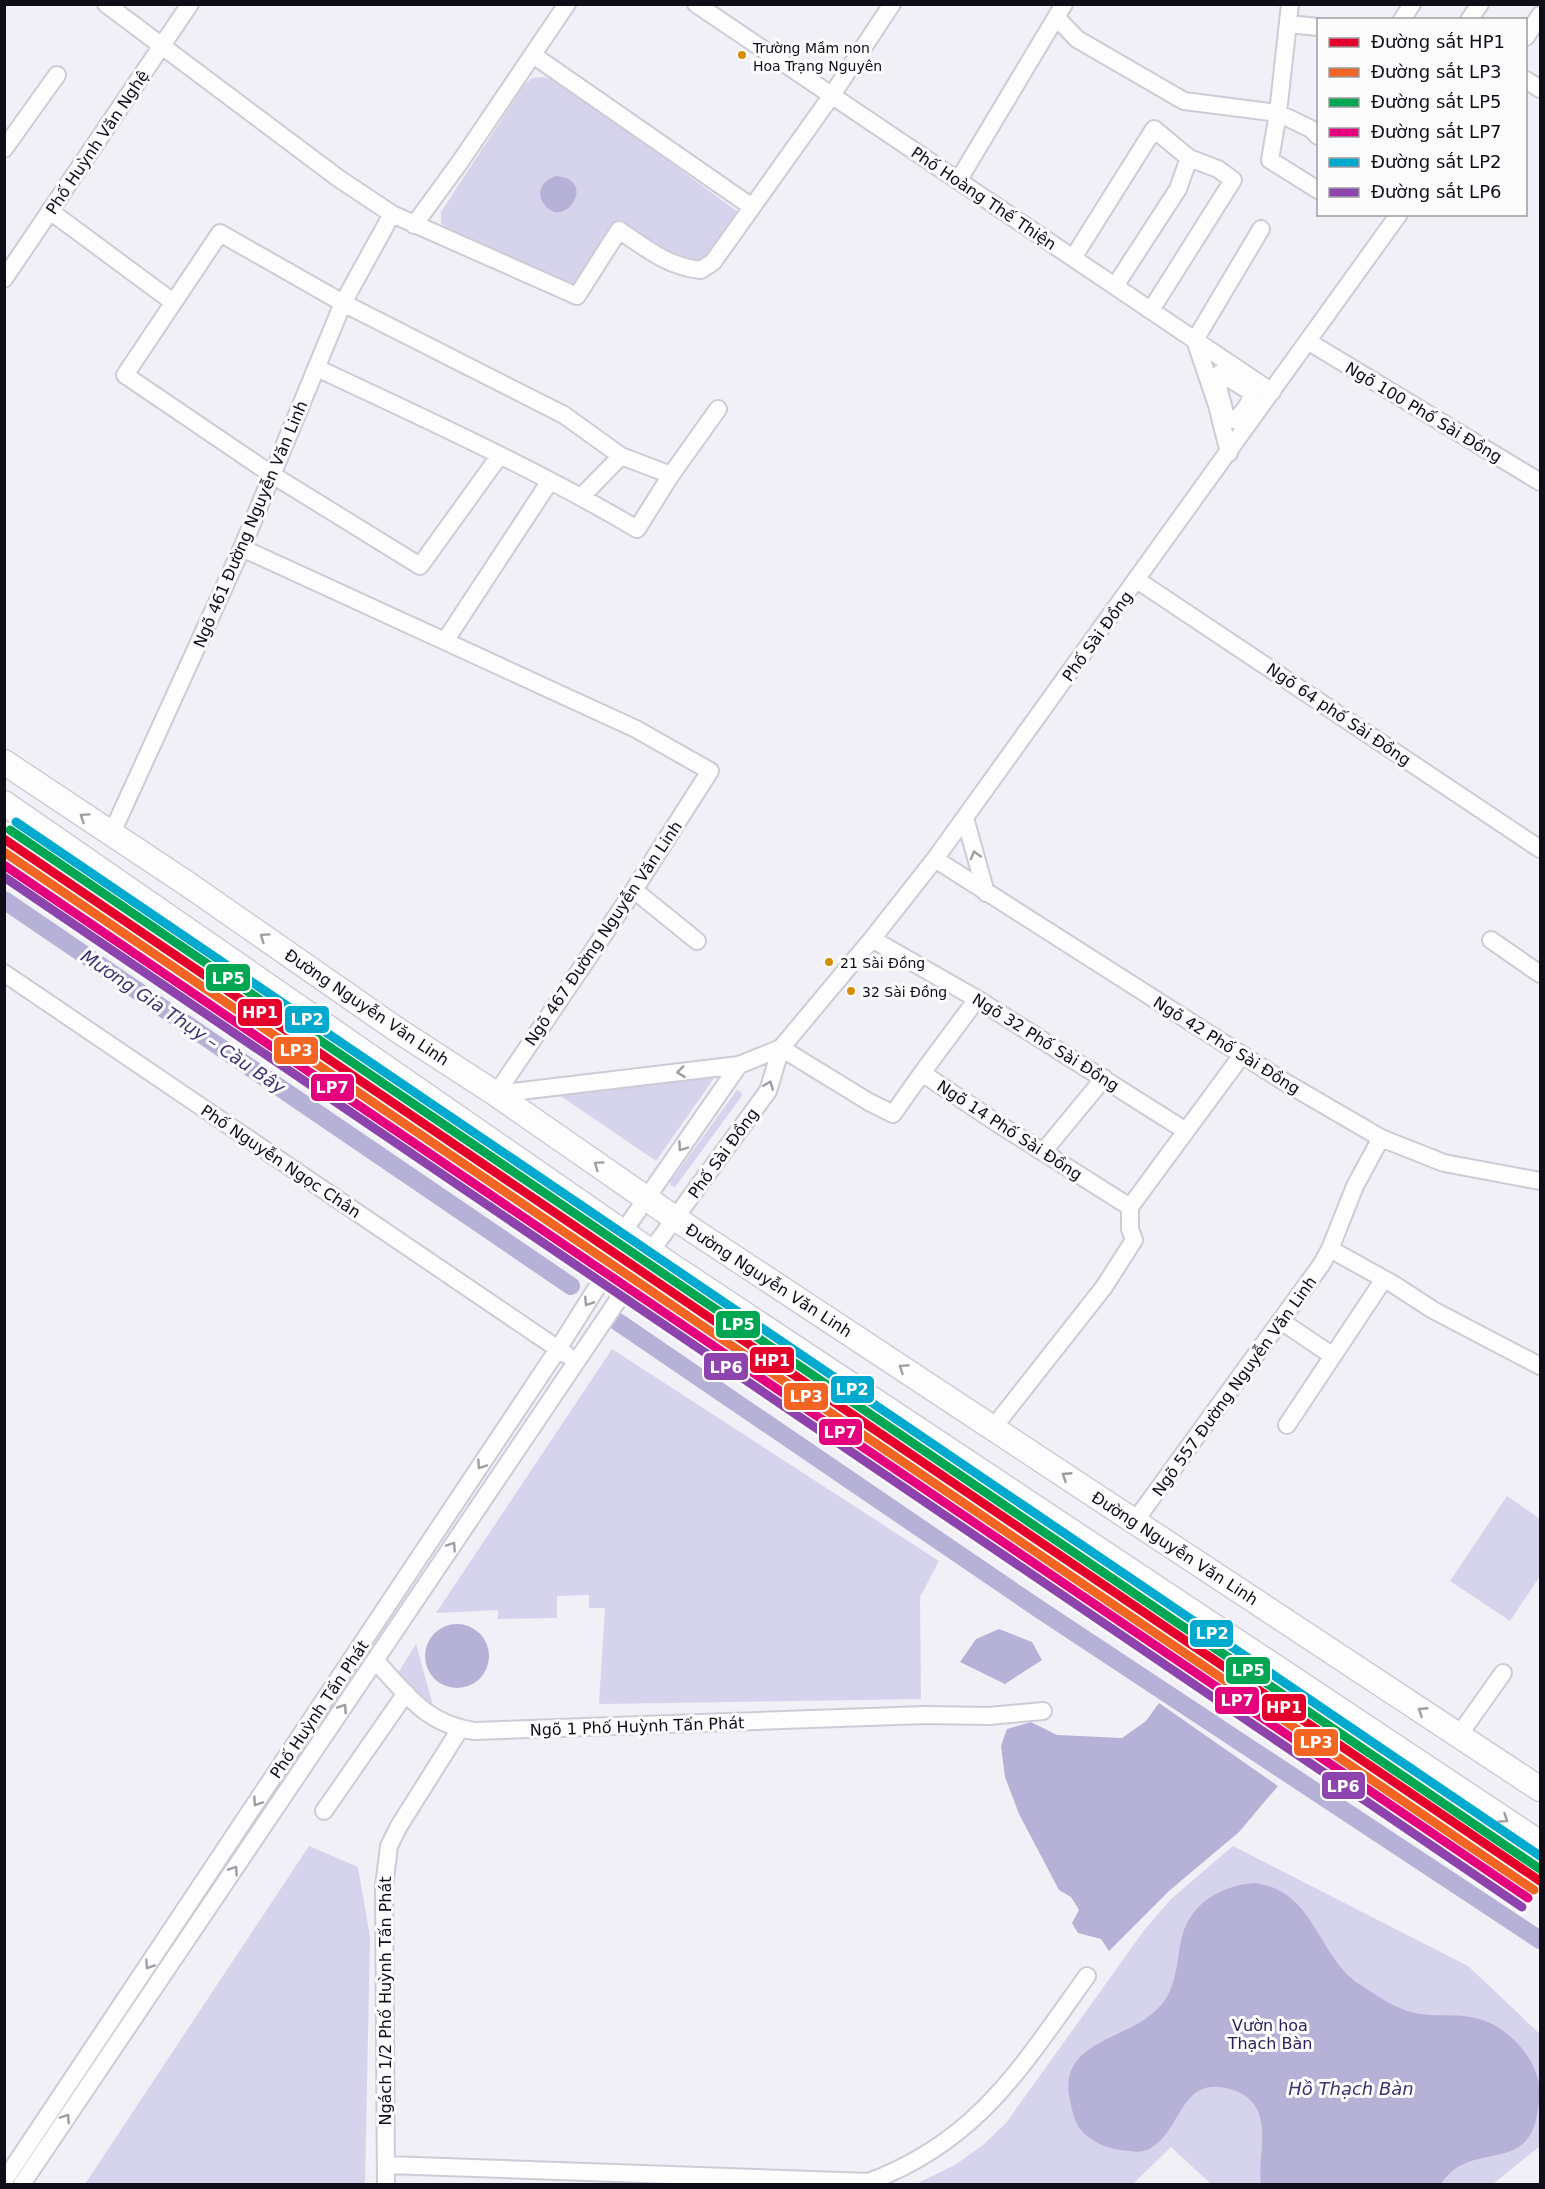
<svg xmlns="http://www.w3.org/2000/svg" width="1545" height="2189" font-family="'DejaVu Sans',sans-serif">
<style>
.green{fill:#d6d3ec}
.water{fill:#b6b1d7}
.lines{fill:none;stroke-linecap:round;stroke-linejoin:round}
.canal{stroke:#b6b1d7;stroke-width:18}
.minor-casing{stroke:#cdccd6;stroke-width:20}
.highway-casing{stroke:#cdccd6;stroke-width:27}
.minor{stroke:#fdfdfe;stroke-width:16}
.highway{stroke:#fdfdfe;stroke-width:24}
.rail-1-casing{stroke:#fcfcfc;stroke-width:14}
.rail-2-casing{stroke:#fcfcfc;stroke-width:14}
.rail-3-casing{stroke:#fcfcfc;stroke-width:14}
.rail-4-casing{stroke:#fcfcfc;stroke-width:14}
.rail-5-casing{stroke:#fcfcfc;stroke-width:14}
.rail-6-casing{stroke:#fcfcfc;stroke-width:14}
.rail-1{stroke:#e4002b;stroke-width:9}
.rail-2{stroke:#f26522;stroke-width:9}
.rail-3{stroke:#00a651;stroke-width:9}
.rail-4{stroke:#e5007d;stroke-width:9}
.rail-5{stroke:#00a9ce;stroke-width:9}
.rail-6{stroke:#8e44ad;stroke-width:9}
.oneway{stroke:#9d9da2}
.bus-dot{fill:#d48f04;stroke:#fcfcfc;stroke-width:2}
.labels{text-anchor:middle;stroke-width:6;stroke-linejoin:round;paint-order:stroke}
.bus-label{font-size:14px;fill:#0e0d18;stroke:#fcfcfc;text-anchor:start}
.street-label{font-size:16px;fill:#0e0d18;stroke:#fcfcfc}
.park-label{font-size:16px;fill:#2c1c59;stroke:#fcfcfc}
.water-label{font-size:18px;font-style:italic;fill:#3f3170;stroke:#fcfcfc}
.line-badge{stroke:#fcfcfc;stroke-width:2}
.badge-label{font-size:16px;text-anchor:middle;font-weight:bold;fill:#fff}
</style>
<rect width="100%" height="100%" fill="#f1f0f7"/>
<path class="green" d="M543,77l18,5 177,130 -1,11 -33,42 -37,-10 -41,-29 -45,60h-12l-115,-52 -13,-11v-11l83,-127 8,-7z
M717,1074l-61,87 -104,-71z
M737,1090l4,2 1,4 -67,91 -4,-1 -1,-4z
M612,1349l327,212 -19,36 1,102 -322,5 6,-96h-16v-13l-32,1v22l-59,1v-9l-62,3z
M1507,1496l33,23v57l-30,45 -60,-40z
M416,1644l18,65 -4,-2 -32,-34z
M309,1846l49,21 12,70 -5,247h-280z
M1233,1846l235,120 72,68v112l-47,38h-282l-40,-37 -38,37h-217l39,-19 28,-20 23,-22 139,-194 26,-30z"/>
<path class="water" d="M556,176c43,3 8,56 -12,28 -9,-12 -1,-24 12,-28z
M425 1656a32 32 0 1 1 64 0a32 32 0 1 1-64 0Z
M999,1629l33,13 10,18 -37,24 -45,-22 16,-23z
M1159,1703l119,83 -39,46 -70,59 -60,60 -8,-12 -23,-6 -6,-10 7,-13 -8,-13 -12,-7 -40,-76 -14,-37 -4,-31 6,-17 24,-7 26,13 65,3 24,-17z
M1255,1883c60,8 61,71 104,101 18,12 40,27 61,30 20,3 40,-1 59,5 26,7 52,33 59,60 3,10 1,25 -1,36 -11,60 -67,24 -96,69h-180c-3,-22 5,-45 -1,-67 -3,-12 -13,-22 -24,-26 -56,-20 -52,37 -85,57 -8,6 -21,3 -31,2 -15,-2 -29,-9 -39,-20 -7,-8 -9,-21 -11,-30 -13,-57 53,-60 83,-87 16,-13 20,-28 24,-47 2,-12 3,-25 7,-36 11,-30 41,-45 71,-47z"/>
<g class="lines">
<path class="canal" d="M4,900l567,386
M618,1322l421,287 501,331"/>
<defs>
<path id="minor" d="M106,4l232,174 54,36 185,82 42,-66c26,18 50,37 82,40l12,-8 119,-167 60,-91
M696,4l576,388
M1290,4l-12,109 -8,47 48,30
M1056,17l21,22 107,62 94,12 33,16 7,7
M1402,20l10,-16
M1469,20l11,-16
M1288,24l30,3
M1526,37l14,-22
M533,55l219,152
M1526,80l14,9
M4,149l53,-74
M958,181l106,-177
M50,211l123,91
M414,225l46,-63 107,-158
M1073,258l81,-129 35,29 29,11 15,11 -82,130
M4,279l186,-275
M1115,286l63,-97 11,-31
M1195,340l66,-111
M1195,340l22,65 12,48
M1309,342l231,140
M317,368c108,51 217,100 320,161l34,-54 -50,-19 -57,-41 -221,-112 -123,-70 -95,142 146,99 149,92 80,-111
M1220,373l31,19c2,11 -9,20 -15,28h-8l-2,-3 -10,-38z
M671,475l47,-66
M582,496l39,-40
M242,548l394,181 74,42 -76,119 -138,204
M1137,580l403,269
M445,641l105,-160
M965,818l21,75
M111,835l131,-287 101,-245 49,-89
M935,859l348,222 98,57 63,25 96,18
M634,890l63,51
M872,939l105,60 209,132
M1491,940l49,34
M4,973l563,382
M781,1048l88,54 24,12 29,-41 75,50 133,84
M922,1073l55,-74
M496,1094l243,-29
M1043,1152l61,-74
M1330,1249l63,35 40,26 107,56
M1281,1321l52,35
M1287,1425l97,-146
M993,1428l111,-141 30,-47 -4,-11v-22l112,-152
M1135,1521l186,-256 9,-16 25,-63 26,-48
M375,1660c31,34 51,64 99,71l451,-16 64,1 54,-5
M1459,1735l44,-62
M324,1811l82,-118
M386,2165l484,17
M4,2181l554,-832 60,-95 5,-22 116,-167 42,-17
M22,2184l629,-933 117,-160 13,-43 91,-109 63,-80 464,-645
M386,2184l-2,-297 5,-41 10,-20 61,-97
M863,2184c113,-40 157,-115 224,-208"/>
<path id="highway" d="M4,762l185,123 207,144 100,65 180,125 864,570
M4,803l662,459 874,581"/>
</defs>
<use href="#minor" class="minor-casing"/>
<use href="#highway" class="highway-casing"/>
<use href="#minor" class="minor"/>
<use href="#highway" class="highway"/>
<defs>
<path id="rail-1" d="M4,839l1536,1042"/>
<path id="rail-2" d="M4,852l1530,1038"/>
<path id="rail-3" d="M10,830l1530,1039"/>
<path id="rail-4" d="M4,865l1524,1033"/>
<path id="rail-5" d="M16,822l1524,1034"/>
<path id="rail-6" d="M4,877l1518,1030"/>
</defs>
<use href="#rail-1" class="rail-1-casing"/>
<use href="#rail-2" class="rail-2-casing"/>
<use href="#rail-3" class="rail-3-casing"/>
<use href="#rail-4" class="rail-4-casing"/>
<use href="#rail-5" class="rail-5-casing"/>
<use href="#rail-6" class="rail-6-casing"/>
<use href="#rail-1" class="rail-1"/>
<use href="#rail-2" class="rail-2"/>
<use href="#rail-3" class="rail-3"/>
<use href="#rail-4" class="rail-4"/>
<use href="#rail-5" class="rail-5"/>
<use href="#rail-6" class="rail-6"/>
</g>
<defs><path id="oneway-chevron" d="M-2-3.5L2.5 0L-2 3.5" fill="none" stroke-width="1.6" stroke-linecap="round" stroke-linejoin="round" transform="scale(1.5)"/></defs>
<g class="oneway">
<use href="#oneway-chevron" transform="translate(84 817) rotate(-146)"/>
<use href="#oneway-chevron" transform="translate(975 855) rotate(-106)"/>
<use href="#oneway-chevron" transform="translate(264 937) rotate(-145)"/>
<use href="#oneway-chevron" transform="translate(681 1072) rotate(173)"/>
<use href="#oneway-chevron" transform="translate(769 1085) rotate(-69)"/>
<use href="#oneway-chevron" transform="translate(682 1147) rotate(125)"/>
<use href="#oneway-chevron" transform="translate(598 1165) rotate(-145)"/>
<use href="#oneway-chevron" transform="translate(588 1302) rotate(123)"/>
<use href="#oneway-chevron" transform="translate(903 1368) rotate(-146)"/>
<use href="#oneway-chevron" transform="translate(481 1465) rotate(124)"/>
<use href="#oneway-chevron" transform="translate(1066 1476) rotate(-147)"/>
<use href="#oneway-chevron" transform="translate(452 1546) rotate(-56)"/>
<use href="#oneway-chevron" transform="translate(343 1708) rotate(-56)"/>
<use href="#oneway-chevron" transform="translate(1422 1711) rotate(-147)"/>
<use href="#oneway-chevron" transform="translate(257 1802) rotate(124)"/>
<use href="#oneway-chevron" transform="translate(1504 1819) rotate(34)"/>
<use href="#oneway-chevron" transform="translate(234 1870) rotate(-56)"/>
<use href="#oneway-chevron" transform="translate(149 1965) rotate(124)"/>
<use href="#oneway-chevron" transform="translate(66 2118) rotate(-56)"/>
</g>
<g class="bus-dot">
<circle cx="742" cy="55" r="5"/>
<circle cx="829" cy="962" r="5"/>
<circle cx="851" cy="991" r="5"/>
</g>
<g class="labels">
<g class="bus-label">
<text x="753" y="53">Trường Mầm non<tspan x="753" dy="18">Hoa Trạng Nguyên</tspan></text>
<text x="840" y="968">21 Sài Đồng</text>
<text x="862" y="997">32 Sài Đồng</text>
</g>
<g class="street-label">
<text transform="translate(97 142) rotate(-56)" y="6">Phố Huỳnh Văn Nghệ</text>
<text transform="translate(984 198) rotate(34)" y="6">Phố Hoàng Thế Thiện</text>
<text transform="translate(1424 412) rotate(31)" y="6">Ngõ 100 Phố Sài Đồng</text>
<text transform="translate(250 524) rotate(-67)" y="6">Ngõ 461 Đường Nguyễn Văn Linh</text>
<text transform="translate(1097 636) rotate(-54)" y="6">Phố Sài Đồng</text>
<text transform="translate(1339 714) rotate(34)" y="6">Ngõ 64 phố Sài Đồng</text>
<text transform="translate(603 933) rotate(-56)" y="6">Ngõ 467 Đường Nguyễn Văn Linh</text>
<text transform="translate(367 1007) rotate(34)" y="6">Đường Nguyễn Văn Linh</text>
<text transform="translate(1046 1042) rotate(32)" y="6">Ngõ 32 Phố Sài Đồng</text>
<text transform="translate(1227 1045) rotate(32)" y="6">Ngõ 42 Phố Sài Đồng</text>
<text transform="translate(1010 1130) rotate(33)" y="6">Ngõ 14 Phố Sài Đồng</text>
<text transform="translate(723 1153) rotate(-54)" y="6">Phố Sài Đồng</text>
<text transform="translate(281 1161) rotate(34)" y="6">Phố Nguyễn Ngọc Chân</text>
<text transform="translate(769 1280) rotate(33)" y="6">Đường Nguyễn Văn Linh</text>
<text transform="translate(1234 1386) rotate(-54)" y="6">Ngõ 557 Đường Nguyễn Văn Linh</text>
<text transform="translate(1175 1548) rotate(33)" y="6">Đường Nguyễn Văn Linh</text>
<text transform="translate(319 1709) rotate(-56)" y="6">Phố Huỳnh Tấn Phát</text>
<text transform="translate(637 1726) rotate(-2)" y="6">Ngõ 1 Phố Huỳnh Tấn Phát</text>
<text transform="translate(385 2001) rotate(-90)" y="6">Ngách 1/2 Phố Huỳnh Tấn Phát</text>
</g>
<g class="park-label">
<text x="1270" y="2031">Vườn hoa<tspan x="1270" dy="18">Thạch Bàn</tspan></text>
</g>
<g class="water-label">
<text transform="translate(183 1022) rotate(34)" y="6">Mương Gia Thụy – Cầu Bây</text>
<text x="1351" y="2095">Hồ Thạch Bàn</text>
</g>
</g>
<g class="line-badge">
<rect x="205" y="963" width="46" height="29" rx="6" fill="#00a651"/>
<rect x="237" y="998" width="46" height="29" rx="6" fill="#e4002b"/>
<rect x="284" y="1005" width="46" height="29" rx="6" fill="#00a9ce"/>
<rect x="273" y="1036" width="46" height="29" rx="6" fill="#f26522"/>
<rect x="310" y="1073" width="45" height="29" rx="6" fill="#e5007d"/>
<rect x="715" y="1310" width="46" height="29" rx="6" fill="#00a651"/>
<rect x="749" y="1346" width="46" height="28" rx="6" fill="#e4002b"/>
<rect x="703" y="1352" width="46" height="29" rx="6" fill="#8e44ad"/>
<rect x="830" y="1375" width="45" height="29" rx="6" fill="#00a9ce"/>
<rect x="783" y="1382" width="46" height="29" rx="6" fill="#f26522"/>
<rect x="818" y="1418" width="45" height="28" rx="6" fill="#e5007d"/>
<rect x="1189" y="1619" width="45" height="29" rx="6" fill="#00a9ce"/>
<rect x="1225" y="1656" width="46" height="29" rx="6" fill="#00a651"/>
<rect x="1214" y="1686" width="46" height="29" rx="6" fill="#e5007d"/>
<rect x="1261" y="1693" width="46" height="29" rx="6" fill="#e4002b"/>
<rect x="1293" y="1728" width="46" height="29" rx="6" fill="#f26522"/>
<rect x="1321" y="1771" width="45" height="29" rx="6" fill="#8e44ad"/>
</g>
<g class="badge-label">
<text x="228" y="984">LP5</text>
<text x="260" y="1018">HP1</text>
<text x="307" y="1025">LP2</text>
<text x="296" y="1056">LP3</text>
<text x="332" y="1093">LP7</text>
<text x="738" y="1330">LP5</text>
<text x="772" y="1366">HP1</text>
<text x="726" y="1373">LP6</text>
<text x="852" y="1395">LP2</text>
<text x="806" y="1402">LP3</text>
<text x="840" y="1438">LP7</text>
<text x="1212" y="1639">LP2</text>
<text x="1248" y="1676">LP5</text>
<text x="1237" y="1706">LP7</text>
<text x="1284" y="1713">HP1</text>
<text x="1316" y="1748">LP3</text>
<text x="1343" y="1792">LP6</text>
</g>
<rect width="1545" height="2189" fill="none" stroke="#0e0d18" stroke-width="12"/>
<rect x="1317" y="18" width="210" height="198" fill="#fcfcfc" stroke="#9d9ca1" stroke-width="1.5"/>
<rect x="1329" y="38" width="30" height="9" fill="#e4002b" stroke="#9d9ca1" stroke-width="1.5"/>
<text x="1371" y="48" font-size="18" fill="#0e0d18">Đường sắt HP1</text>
<rect x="1329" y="68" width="30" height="9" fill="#f26522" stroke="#9d9ca1" stroke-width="1.5"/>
<text x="1371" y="78" font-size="18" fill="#0e0d18">Đường sắt LP3</text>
<rect x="1329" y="98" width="30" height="9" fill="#00a651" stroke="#9d9ca1" stroke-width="1.5"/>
<text x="1371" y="108" font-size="18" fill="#0e0d18">Đường sắt LP5</text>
<rect x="1329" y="128" width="30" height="9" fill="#e5007d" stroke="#9d9ca1" stroke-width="1.5"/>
<text x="1371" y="138" font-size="18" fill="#0e0d18">Đường sắt LP7</text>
<rect x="1329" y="158" width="30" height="9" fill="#00a9ce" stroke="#9d9ca1" stroke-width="1.5"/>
<text x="1371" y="168" font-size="18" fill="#0e0d18">Đường sắt LP2</text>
<rect x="1329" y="188" width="30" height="9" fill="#8e44ad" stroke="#9d9ca1" stroke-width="1.5"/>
<text x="1371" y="198" font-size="18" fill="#0e0d18">Đường sắt LP6</text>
</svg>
